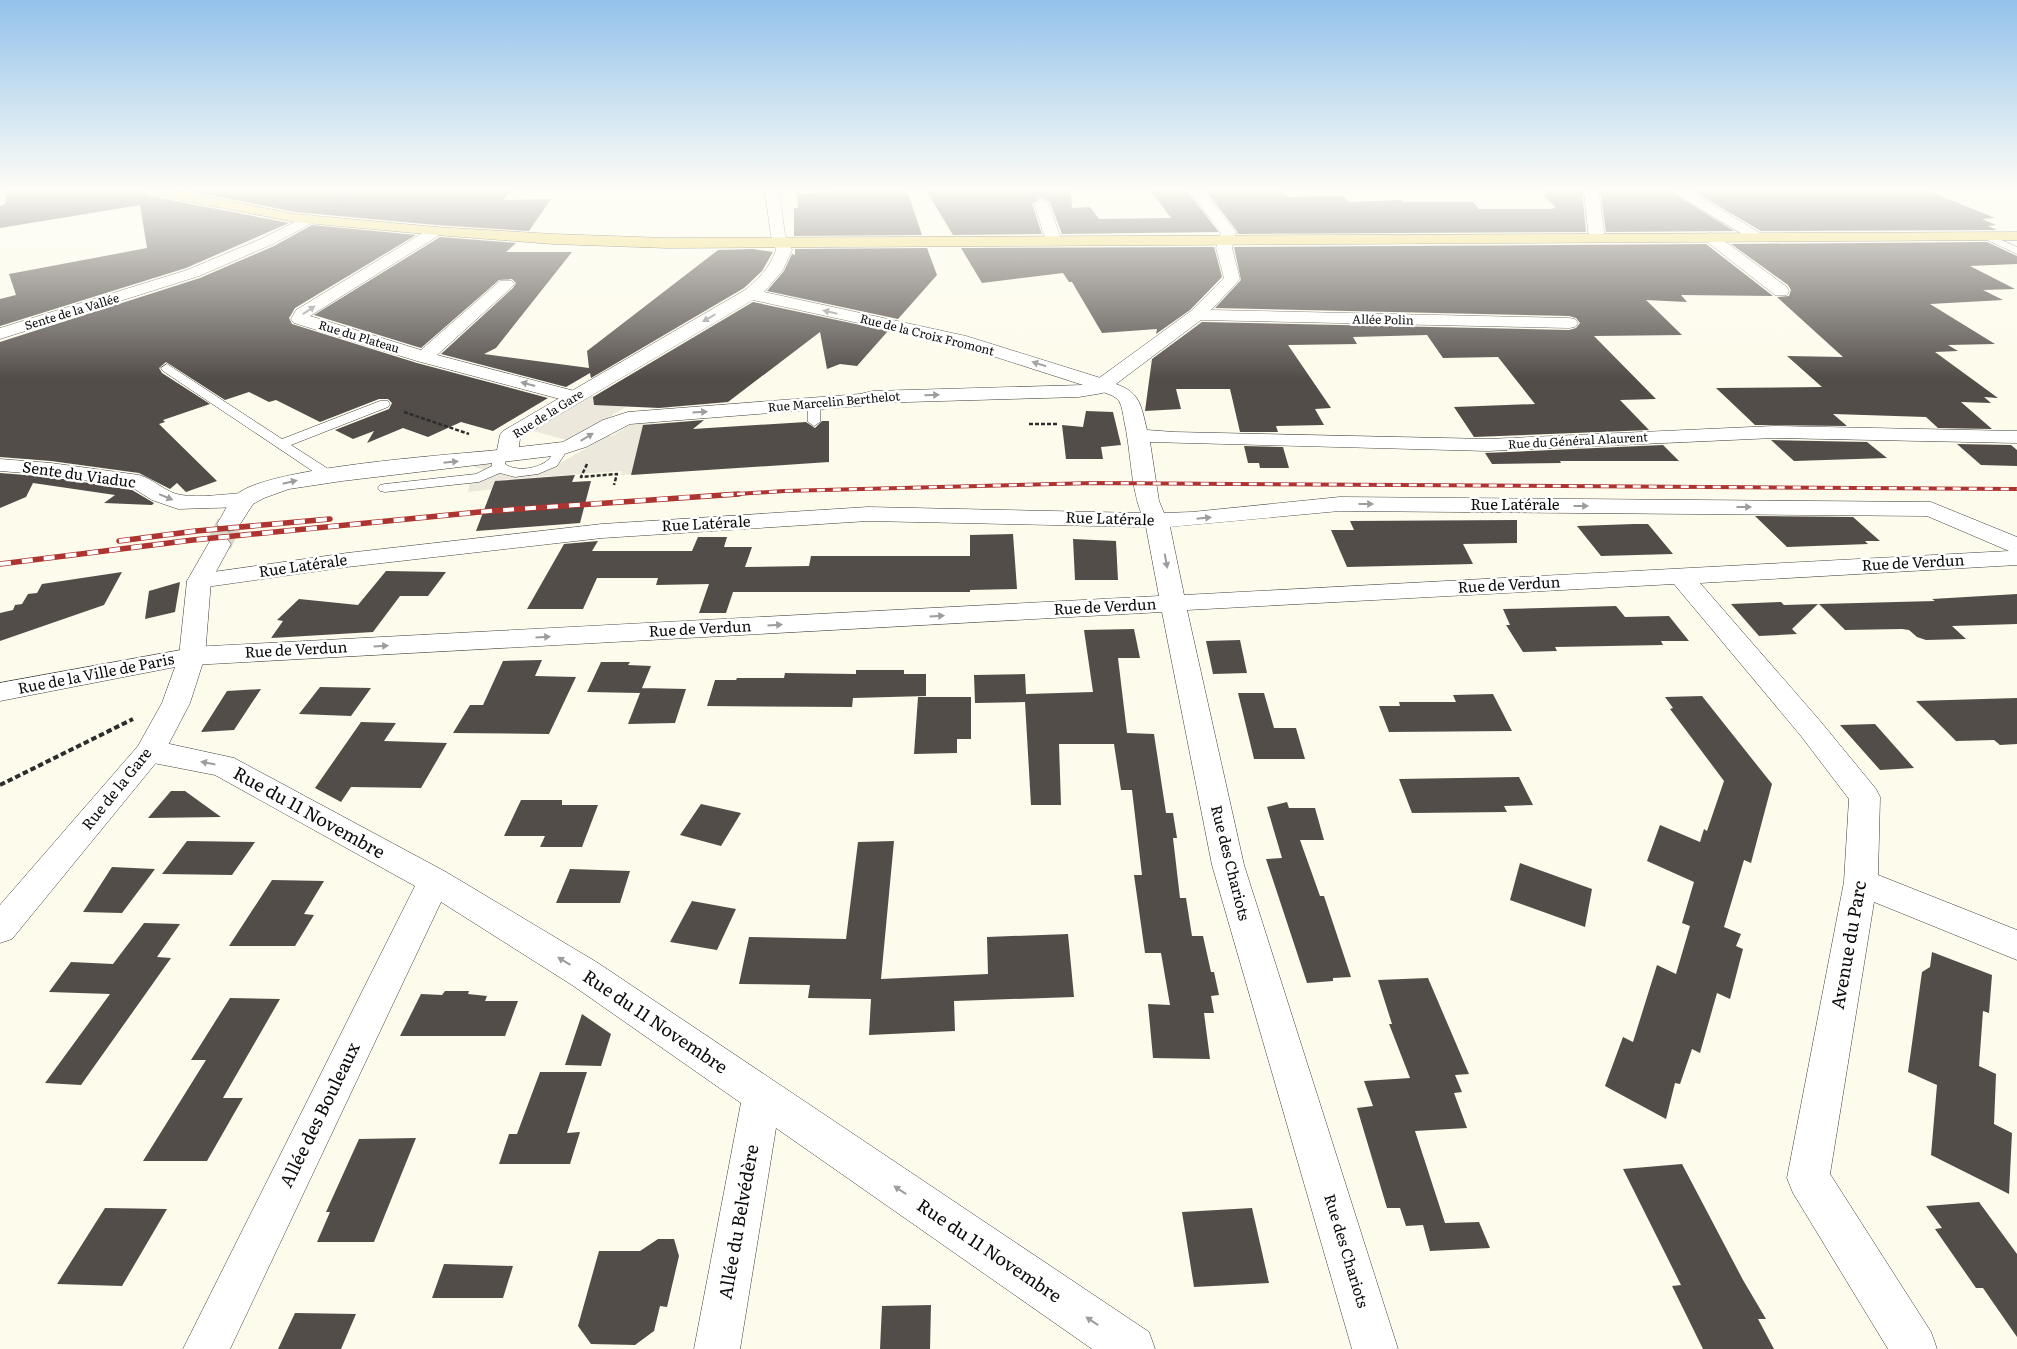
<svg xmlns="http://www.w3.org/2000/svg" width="2017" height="1349" font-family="Literata,serif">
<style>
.plaza{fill:#ece9dc}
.building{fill:#534d49}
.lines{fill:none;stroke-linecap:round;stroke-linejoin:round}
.tertiary-tunnel{stroke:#d9d7c9;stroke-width:25;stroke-dasharray:25 12;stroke-linecap:butt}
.service-casing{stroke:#3e3e3e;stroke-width:1}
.pedestrian-casing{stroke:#3e3e3e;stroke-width:1}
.minor-casing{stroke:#3e3e3e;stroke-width:1}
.tertiary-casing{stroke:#3e3e3e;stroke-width:1}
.primary-casing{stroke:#1c1c1c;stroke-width:1}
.path-far2{stroke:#2d2d2d;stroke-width:2;stroke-dasharray:3 1;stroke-linecap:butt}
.path-far1{stroke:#2d2d2d;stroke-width:2.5;stroke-dasharray:4 2;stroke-linecap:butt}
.path{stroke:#2d2d2d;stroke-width:4;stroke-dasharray:5.5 3;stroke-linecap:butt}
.service{fill:#fff;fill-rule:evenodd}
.pedestrian{fill:#fff;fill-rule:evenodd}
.minor{fill:#fff;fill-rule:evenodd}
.tertiary{fill:#fff;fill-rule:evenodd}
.primary{fill:#ecd66d;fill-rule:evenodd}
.rail-far1-casing{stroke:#ae3431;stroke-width:4}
.rail-casing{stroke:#ae3431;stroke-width:5.5}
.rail-far1{stroke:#fff;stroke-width:2.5;stroke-dasharray:8;stroke-linecap:butt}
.rail{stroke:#fff;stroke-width:4;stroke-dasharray:11;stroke-linecap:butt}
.oneway{fill:#9d9d9d}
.labels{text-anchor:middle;stroke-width:5;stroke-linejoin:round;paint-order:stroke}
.far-street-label{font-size:12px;fill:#0b0b0b;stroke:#fff}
.street-label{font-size:15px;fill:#0b0b0b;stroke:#fff}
.near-street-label{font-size:18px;fill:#0b0b0b;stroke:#fff}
</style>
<rect width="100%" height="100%" fill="#fdfbeb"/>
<path class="plaza" d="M588,394l5,2 1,5 17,5 15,1 -49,29 -11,4 -39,-11z
M656,419l-18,55 -17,1 1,-4 -123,9 -4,9 -27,3 4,-18 10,-1 1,-4 -9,-2 1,-2 15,-2 4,8 12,4 26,-1 21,-7 39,-22 13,-10 7,1 24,-15z"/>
<path class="building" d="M7,190h134l9,6 139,27 -103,45 -186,58v-27l16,-4 -7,-21 138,-26 -7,-43 -140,23v-22l5,-2z
M184,190h328l-9,10 48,-1 -22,32 -93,-6 -141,-13z
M829,190h78l15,45 -128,1v-28h4l-1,-14 32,-2z
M926,190h145l1,18 18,-1 9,12 72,-1 -21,-28h36l33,42 -157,2 -12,-32 -10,-5 -8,7 10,30 -89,1z
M1205,190h76l6,7 56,-1 6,6 53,-2 2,2h69l6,7h75l-2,-1h4l-14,-14 5,1 -4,-5h39l4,42 -348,2 -1,-3z
M1600,190h68l66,41 -128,1z
M1691,190h235l69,28 -13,1 14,6 -8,1 9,4 -236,1z
M312,225l104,10 -121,73 -6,10 3,6 125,39 131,35 -55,33 -32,-9 -33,15 -25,-9 -36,15 7,-12 -21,8 -18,-9 54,-21 3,-6 -4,-4h-9l-59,23 -44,-22 -7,2 -20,-10 -24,8 -59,-38 -7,6 3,5 48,31 -47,16 2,2 -6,2 58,57 -31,11 -9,-9 -7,6 -31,-16 -88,-12 -51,-4v-115l200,-64 74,-32z
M440,237l76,6 -10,9h66l-76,96 -12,6 105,14 -2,-17 131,-101 35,-1 20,3 -11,19 -18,17 -153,90 -1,-5 -24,14 -125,-33 72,-66 3,-5 -4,-4 -13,1 -78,68 -107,-33z
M1987,242l30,14v8l-47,2 45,23 -32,1 20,10 -73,4 65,40 -47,1 10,6 -23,1 63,46 -14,-1 7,6 -30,-1 31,27 -54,-1 -12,-11 -93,-3 14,12 -92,-1 -39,-37 106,-1 -35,-31 56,1 -66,-60 12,-1 2,-6 -3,-5 -57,-41z
M1706,244l67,52 -92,-1 6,7 -41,-2 36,35 -88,1 62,63 -36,1 29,30 -175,7 -20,-30 81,-3 -37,-47 -55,1 -16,-23 -74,2 4,7 -69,1 43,63 -16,1 9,16 -48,1 2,6h-38l-10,-43h-54l5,20 -36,2 7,-52 50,-37 367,8 7,-2 4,-5 -4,-5 -7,-2 -354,-8 26,-28 -7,-33z
M1214,247l8,30 -32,33 -34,24 1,-5 -55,4 -30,-51h-3l-6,-9 -81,10 -21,-35z
M927,248l10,27 -39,44 -131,-28 17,-20 8,-17 3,1v-6z
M753,302l135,29 -31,35 -17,-2 -13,5 -7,-37 -92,70 -69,6 -65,-3 -1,-8z
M1086,411l27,1 8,33 -20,2 2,12h-37l-4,-34 21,2z
M704,420l-11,9 113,-7 9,6 7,-7h7v41l-198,13 12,-50z
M1771,440l96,2 20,16 -93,3z
M1957,444l54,1 6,5v16l-36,-1z
M1663,445l16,16h-119l1,2 -69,1 -7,-11z
M1244,446l39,1 6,21h-29l-1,-5h-11z
M0,473l51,4 81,13 22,13 -2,2 -48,-2 11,-8 -82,-12 -7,14 -26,11z
M575,475l-3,7 19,-1 -11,42 -104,8 19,-50z
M1755,516l98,1 27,24h-15l3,3 -81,3z
M1517,520v23l-54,1 10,20 -126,3 -16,-37h23l-4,-9z
M1634,524h14l25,30 -72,2 -24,-30z
M1013,534l4,55 -47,1v2h-237l-7,21h-27l10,-29 -53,1 2,-7h-61l-14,31h-56l37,-65 34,-3 -6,10h100l6,-14h29l-3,10h28l-7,20 64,-1 2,-10h159v-21z
M1073,539l43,2 2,39h-43z
M386,571l60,1 -18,24h-28l-27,36 -102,6 12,-17 -6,-1 22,-21 59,6z
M122,572l-18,33 -104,36v-28l13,-3 2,-5 7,-1 6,-10 9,-1 5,-9z
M180,582l-5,30 -30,7 4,-28z
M2017,594v30l-65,2 14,13 -40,1 -9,-3 -8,-7 -7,-1 -57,1 -26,-26 116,-3 -3,-2z
M1781,602l3,3 34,-1 -26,25 5,5 -38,2 -28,-32z
M1616,606l9,11 44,-1 20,25h-28l2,4 -108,2 2,4 -34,1 -17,-27h4l-7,-16z
M1134,629l6,29h-22l9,75 27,1 12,79h7l4,25h-4l7,60h6l6,38h11l8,36h3l5,23 -8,1 3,17h-10l6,46 -57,-1 -5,-54 22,1 -9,-52h-16l-11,-78h8l-10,-85h-11l-7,-46h-55l2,61h-30l-6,-103 -50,1 -1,-28 51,-1 1,20 67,-2 -9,-62z
M1240,640l7,33 -34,1 -7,-33z
M542,660l-7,16 41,1 -27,57 -96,-1 17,-28h13l20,-44z
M601,662h29l-2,3 23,1 -11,27 -53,-1z
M856,670h48v4h22v22l-73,2 -1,9 -145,-1 8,-26h21l1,-2h47l1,-5 71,1z
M320,687l51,1 -20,28 -52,-2z
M642,688l44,1 -11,34 -47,1z
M261,689l-27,41 -33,2 26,-41z
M1238,693h26l10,35h22l9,31h-51z
M1493,694l19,37 -123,1 -10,-26h21l-1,-4h57l-3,-7z
M1702,696l70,88 -21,79 -7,-3 -20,67 17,7 -5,12 7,3 -13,50 -13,-6 -17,60 -8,-4 -12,35 -5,-1 -9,36 -61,-33 18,-49 10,5 24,-77 19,9 14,-48 -8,-3 12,-41 -47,-21 13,-36 40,17 4,-13 3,2 17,-50 -54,-72 3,-1 -8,-11z
M918,697h53v42h-14v14l-43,1z
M2017,698v46l-17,1 -6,-5 -38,1 -40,-40z
M361,722l35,1 -12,18 63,2 -26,45 -70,-1 -10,15 -26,-14z
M1875,724l39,44 -34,2 -40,-45z
M1519,777l14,28 -29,1 3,6 -95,1 -13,-34z
M171,791h14l36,26 -73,1z
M521,800h41v5h36l-16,42h-42l5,-11h-41z
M1287,802l2,6h26l9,32h-24l20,56h4l27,81 -18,1v3l-26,2 -41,-124 16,-1 -15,-51z
M701,804l40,9 -20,33 -41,-11z
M187,841l68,1 -23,33 -70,-1z
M894,841l-13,138 107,-5 -1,-37 81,-3 6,63 -120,4 1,30 -86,4 2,-36 -63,-1 2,-13 -71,-1 10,-47 97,2 12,-97z
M1520,863l72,26 -7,38 -75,-27z
M112,867l43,2 -33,44 -39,-1z
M570,869l60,2 -10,32h-64z
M272,880l52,1 -20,33 10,1 -19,31h-66z
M692,901l44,8 -19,41 -47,-8z
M144,923l36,1 -23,33 14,1 -90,127 -36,-2 65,-89 -61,-2 22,-30 42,2z
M1932,952l60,23 -3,38 -6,-2 -4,55 17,8 -2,50 18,9 -3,61 -78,-39 6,-70 -29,-13 14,-100 8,-5z
M1428,978l41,96 -14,1 7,17 -8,1 13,35 -52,3 30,92 34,-1 11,26 -60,3 -7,-26 -17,1 -6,-18h-13l-30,-100 16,-2 -9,-25 46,-3 -21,-54h3l-14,-44z
M445,991h24l-1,3 19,2 -2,5h33l-13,35h-105l21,-42 21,1z
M230,998l50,1 -57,99h20l-36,63h-64l63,-101h-15z
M582,1014l29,20 -10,32 -36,-1z
M540,1072h47l-20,61 13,-1 -10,32h-71l10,-30h8z
M416,1138l-42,104h-57l13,-30h-4l33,-73z
M1682,1164l61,116 23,39h-8l16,30h-71l-31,-63 9,-1 -58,-116z
M1979,1202l38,52v83l-34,-49h-7l-41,-59 7,-1 -16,-22z
M105,1208l62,1 -45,77 -65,-2z
M1252,1208l17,75 -75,4 -12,-75z
M658,1239h16l5,17 -12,51 -7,-1 -6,25 -19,14 -44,-1 -13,-18 21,-75h41z
M444,1264l69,2 -10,32h-71z
M931,1305l-1,44h-50l2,-43z
M295,1313l61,1 -15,35h-63z"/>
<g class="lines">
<path class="tertiary-tunnel" d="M219,544l10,-20"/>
<defs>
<path id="service" d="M1986,233l31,14v7l-34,-16v-4z
M167,364l115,75 98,-38h8l2,3 -2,3 -97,38 42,27 2,3 -2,3h-10l-160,-107 -2,-3z
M814,400l6,4v18l-6,4 -6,-4v-18z
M561,445l7,4 -11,17 -19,8 -23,3 -15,-4 -21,9 -94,10 -5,-1 -2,-3 2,-3 5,-1 91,-10 16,-8v-7l7,-4 5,1 2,3 -1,5c11,8 33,5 43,-4 4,-3 5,-9 8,-14z"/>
<path id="pedestrian" d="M192,648l9,2 3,6 -3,6 -201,39v-18z"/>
<path id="minor" d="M1188,190h14l34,42 -4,16 8,31 -29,31 358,8 6,1 3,4 -3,4 -6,1 -368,-8 -85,64c25,9 25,22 31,46l27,2 314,7 286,-13 243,5v12l-243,-5 -286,13 -338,-9 9,59 5,12 28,-1 148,-15 591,5 86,35v28l-317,18 121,139 55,67 4,8 -2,78 139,55v30l-143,-58 -44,272 101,158 6,17h-49l-95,-156 -6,-15 57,-296 5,-83 -48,-63 -127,-152 -487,26 57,255 154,484h-46l-140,-484 -50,-253 -970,53 -10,-3 -3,-6 3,-6 10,-3 967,-51 -13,-69 -278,-6 -266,17 -255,29 -148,21 -9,-2 -3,-5 3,-5 9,-2 148,-21 255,-29 266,-17 273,6c-11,-30 -10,-63 -17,-93 -1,-6 -2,-14 -5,-19 -7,-9 -20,-7 -27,-16l3,-4 96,-70 33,-33 -8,-30 5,-16zM1340,511l587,5 82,35 -825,44 -14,-68z
M1584,190h14l7,48 -3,3h-10l-3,-3z
M1670,190h17l75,44 3,3 -3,3h-10z
M1041,199l7,4 14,38 -3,3h-10l-3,-3 -12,-38z
M309,215l5,1 2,3 -2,3 -41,22 -74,32 -199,63v-11l187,-58 76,-32z
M436,227l5,1 2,3 -2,3 -131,82 111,34 79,-69h12l2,3 -2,3 -75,68 145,38 3,4 -3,4 -7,2 -158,-42 -123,-38 -3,-4 5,-9 135,-82z
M1711,233l5,2 71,52 2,4 -2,4h-12l-69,-54 -3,-3 3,-3z
M0,459l51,4 88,12c15,4 27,18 42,20 20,3 43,-1 63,-2l8,2 3,5 -3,5 -8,2 -66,2 -26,-9 -19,-12 -82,-13 -51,-4z
M149,742l16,1 69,15 212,114 152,91 551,369 6,17h-63l-316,-221 -36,221h-46l47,-246 -169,-118 -131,-83 -211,447h-47l232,-463 -200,-111 -77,-15 -4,-7 4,-7z"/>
<path id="tertiary" d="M765,190h14l6,45 7,15 -9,20 -19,22 202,44 141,44 5,5 -9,8 -24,4 -206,6 -13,3 -230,18 -44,23 -25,8 -219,26 -53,8 -25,9 -11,6 -16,25 -8,2 -8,-2 -4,-5c6,-9 11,-22 19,-29 30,-28 213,-40 261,-45l3,-15 3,-4 242,-141c14,-11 25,-23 31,-40l-5,-15zM753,300l202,44 128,41 -210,6 -13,3 -232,18 -25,8 -40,22 -44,5 1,-9z
M219,537l8,2 4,5 -20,37 -6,75 -15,47 -26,50 -152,186 -12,4v-38l138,-159 24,-43 17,-47 8,-75 24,-42z"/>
<path id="primary" d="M143,190h30l122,24 141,13 117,7 114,4 1350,-6v8l-1350,8 -114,-4 -117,-9 -141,-13 -145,-28z"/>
</defs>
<use href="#service" class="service-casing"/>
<use href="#pedestrian" class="pedestrian-casing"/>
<use href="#minor" class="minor-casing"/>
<use href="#tertiary" class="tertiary-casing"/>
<use href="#primary" class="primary-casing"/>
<path class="path-far2" d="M342,201l19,-11"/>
<path class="path-far1" d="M404,412l65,22
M1029,424h29
M587,464l-6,13 36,-3 -3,11"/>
<path class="path" d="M0,785l133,-66"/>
<use href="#service" class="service"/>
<use href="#pedestrian" class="pedestrian"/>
<use href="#minor" class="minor"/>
<use href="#tertiary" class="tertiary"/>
<use href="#primary" class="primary"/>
<defs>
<path id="rail-far1" d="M721,495l63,-4 310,-8 923,6"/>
<path id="rail" d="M119,541l77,-10 134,-12
M0,564l193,-24 297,-29 249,-17"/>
</defs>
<use href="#rail-far1" class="rail-far1-casing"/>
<use href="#rail" class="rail-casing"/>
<use href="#rail-far1" class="rail-far1"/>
<use href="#rail" class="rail"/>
</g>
<defs><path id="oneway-solid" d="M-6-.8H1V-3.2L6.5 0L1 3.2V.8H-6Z" transform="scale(1.25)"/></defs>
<g class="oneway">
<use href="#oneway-solid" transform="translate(309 310) rotate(-34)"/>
<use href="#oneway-solid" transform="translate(830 312) rotate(-167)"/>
<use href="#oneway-solid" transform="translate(709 318) rotate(150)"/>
<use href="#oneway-solid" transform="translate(1039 364) rotate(-163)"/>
<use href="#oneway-solid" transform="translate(528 384) rotate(-165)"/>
<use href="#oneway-solid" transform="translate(932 395) rotate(-2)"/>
<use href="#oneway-solid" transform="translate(700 412) rotate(-4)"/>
<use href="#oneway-solid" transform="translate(587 437) rotate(-31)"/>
<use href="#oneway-solid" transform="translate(451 462) rotate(-6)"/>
<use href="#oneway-solid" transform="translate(290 482) rotate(-13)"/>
<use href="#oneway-solid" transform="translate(166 497) rotate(23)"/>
<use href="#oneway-solid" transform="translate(1366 504)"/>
<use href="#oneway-solid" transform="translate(1581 506)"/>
<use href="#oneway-solid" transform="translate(1744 507)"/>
<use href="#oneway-solid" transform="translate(1204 518) rotate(-6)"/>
<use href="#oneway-solid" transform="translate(1166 561) rotate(80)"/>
<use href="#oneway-solid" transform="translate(937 616) rotate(-3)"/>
<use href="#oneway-solid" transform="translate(775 625) rotate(-3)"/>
<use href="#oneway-solid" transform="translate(543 637) rotate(-3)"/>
<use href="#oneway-solid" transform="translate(381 646) rotate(-3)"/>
<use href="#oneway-solid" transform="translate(208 763) rotate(-169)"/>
<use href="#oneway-solid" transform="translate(564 961) rotate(-149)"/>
<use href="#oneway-solid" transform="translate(900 1190) rotate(-146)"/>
<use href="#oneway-solid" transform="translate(1092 1321) rotate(-146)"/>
</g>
<linearGradient id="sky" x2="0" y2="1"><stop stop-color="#93c2eb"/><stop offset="0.5" stop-color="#fefdf6"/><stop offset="1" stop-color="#fefdf6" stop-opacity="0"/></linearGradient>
<rect width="2017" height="379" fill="url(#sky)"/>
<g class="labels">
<g class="far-street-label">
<text transform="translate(72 312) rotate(-17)" y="4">Sente de la Vallée</text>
<text transform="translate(1383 320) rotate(1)" y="4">Allée Polin</text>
<text transform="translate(927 335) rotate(14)" y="4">Rue de la Croix Fromont</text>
<text transform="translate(359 337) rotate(17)" y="4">Rue du Plateau</text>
<text transform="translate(834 402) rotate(-5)" y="4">Rue Marcelin Berthelot</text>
<text transform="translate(548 414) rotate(-32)" y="4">Rue de la Gare</text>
<text transform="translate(1578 441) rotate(-3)" y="4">Rue du Général Alaurent</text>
</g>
<g class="street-label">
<text transform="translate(79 475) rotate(8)" y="5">Sente du Viaduc</text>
<text x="1515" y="510">Rue Latérale</text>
<text transform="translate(1110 519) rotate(2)" y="5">Rue Latérale</text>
<text transform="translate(706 524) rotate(-3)" y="5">Rue Latérale</text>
<text transform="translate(1913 563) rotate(-3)" y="5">Rue de Verdun</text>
<text transform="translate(303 566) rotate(-8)" y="5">Rue Latérale</text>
<text transform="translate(1509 585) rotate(-3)" y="5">Rue de Verdun</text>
<text transform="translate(1105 607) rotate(-3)" y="5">Rue de Verdun</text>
<text transform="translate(700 629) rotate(-3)" y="5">Rue de Verdun</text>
<text transform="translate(296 650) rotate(-3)" y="5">Rue de Verdun</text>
<text transform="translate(96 674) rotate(-11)" y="5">Rue de la Ville de Paris</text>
<text transform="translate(117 789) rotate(-51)" y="5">Rue de la Gare</text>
<text transform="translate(1230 863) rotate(76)" y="5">Rue des Chariots</text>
<text transform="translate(1346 1251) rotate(73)" y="5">Rue des Chariots</text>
</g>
<g class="near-street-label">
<text transform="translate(309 813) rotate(29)" y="6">Rue du 11 Novembre</text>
<text transform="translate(1849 945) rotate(-80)" y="6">Avenue du Parc</text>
<text transform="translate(655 1022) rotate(34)" y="6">Rue du 11 Novembre</text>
<text transform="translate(320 1115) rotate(-64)" y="6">Allée des Bouleaux</text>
<text transform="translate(739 1222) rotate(-80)" y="6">Allée du Belvédère</text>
<text transform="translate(989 1251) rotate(34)" y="6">Rue du 11 Novembre</text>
</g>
</g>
</svg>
